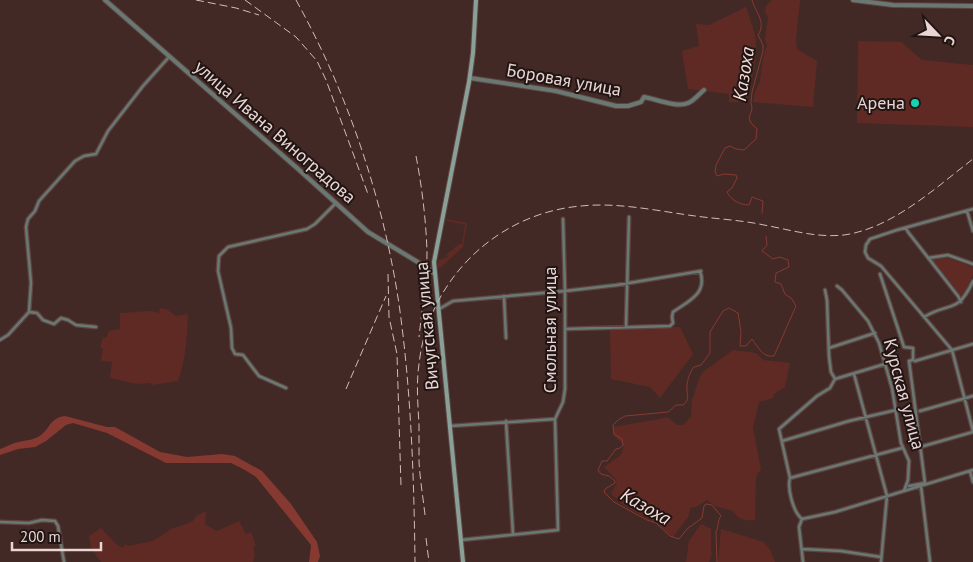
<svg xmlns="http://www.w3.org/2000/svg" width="973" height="562" font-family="'PT Sans',sans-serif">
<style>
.green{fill:#602a24}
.water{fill:#863931}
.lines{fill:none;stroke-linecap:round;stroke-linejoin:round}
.stream{stroke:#863931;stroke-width:1}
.minor-casing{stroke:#5e4541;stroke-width:5}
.tertiary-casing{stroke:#5e4541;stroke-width:6}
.secondary-casing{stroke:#5e4541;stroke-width:6}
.minor{stroke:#6a7874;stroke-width:2.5}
.tertiary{stroke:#6a7874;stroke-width:4}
.secondary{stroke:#89a099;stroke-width:4}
.rail{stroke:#d0bcba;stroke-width:1;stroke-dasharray:8 4;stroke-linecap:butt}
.poi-dot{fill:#14d5b3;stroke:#211513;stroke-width:2}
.labels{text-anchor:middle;stroke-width:4;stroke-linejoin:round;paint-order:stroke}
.street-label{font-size:18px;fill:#e9d6d4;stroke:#211513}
.poi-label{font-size:18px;fill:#e9d6d4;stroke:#211513;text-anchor:end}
.water-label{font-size:19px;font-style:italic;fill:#f6ddda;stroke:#211513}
</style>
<rect width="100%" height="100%" fill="#432925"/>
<path class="green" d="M772,0h28l-4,39 1,10 20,12 -4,46 -60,-5 2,-10 5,-11 3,-22 4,-14 -2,-6 3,-22 -3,-5 1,-6z
M746,7c4,13 10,26 10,39 0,19 -6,38 -9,56h-18v-8l-41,-5 -6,-38 17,-5 -3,-22 13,1z
M858,41l43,1 21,18 51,5v62l-116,-4z
M446,219l21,4 -4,24 -23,21 -3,-3 2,-5 9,-3 -2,-2 13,-11h3l3,-19 -18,-4z
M948,258l25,9v8l-11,22 -30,-38z
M160,308l6,1 10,7 12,-2c-1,23 -2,45 -10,67l-27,4 -1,-2 -13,1 -27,-6 2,-16 -11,-1 2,-13h-3l3,-11 3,1 3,-7 11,-2v-16l31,-2 8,2z
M680,327l13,27 -33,44 -10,-11 -39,-8 -1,-50z
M733,350l23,3 7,7 27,3 -5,24 -11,7 -1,4 -14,4 -6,26 8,42 -4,4 -1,4 -1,42c-11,1 -15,0 -22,-9l-18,-5 -8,-6 -11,7h-5l-3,10 -15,20 -19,-15 -34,-19 1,-1 -10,-8 6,-11 -2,-5 -11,-11 17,-12c5,-14 1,-11 -8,-20v-8l47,-8 7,-2 10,8h7l7,-9 1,-16 8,-23 3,-5z
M206,511l-1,13 12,7 22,-10 7,13 5,-2 5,14 -3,1 2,8 -2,7h-152l-10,-14 -2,-12 12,-8 15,16 7,4 2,-4 3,2 25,-5 20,-13 8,-2 12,-5 3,-5z
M701,524l10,5v23l1,1 -3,9h-23l3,-21z
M721,529l43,13 6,8 5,12h-57z"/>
<path class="water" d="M65,416l42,11h8l45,25 27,5 35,-3 13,2 27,15 29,33 26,38 3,14 -2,6h-9l2,-17 -55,-68 -11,-7 -14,-7h-65l-59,-30 -34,-10 -7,2 -20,16 -11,6 -17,2 -18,6v-6c6,-2 12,-6 19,-7 8,-2 15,-2 22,-7 10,-8 9,-17 24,-19z"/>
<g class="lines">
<path class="stream" d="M752,0c3,12 15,22 6,35l5,10v6l-11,41 -1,10 1,7 -3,9 2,5 6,6 -1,10 -12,11 -8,-1 -6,-3 -5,2 -9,17 -1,7 2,4 7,-2 12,1 1,3 -5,10 -5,4c4,8 13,13 22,13l3,-8 11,4 -1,12
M717,562l-1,-30c3,-6 1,-11 5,-16l-9,-11 -6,-1 -2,2 -2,12 -15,11 -8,10 -9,-3 -14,-13 -9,-3 -33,-18 -10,-10 1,-3 10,-6v-2l-6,-5 -8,-2 -3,-4 4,-9h5l9,-12 4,-1 3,-3 -1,-6 -8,-5 -1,-9 5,-5 7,-4 43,-4 8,-7h7c8,-6 3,-10 4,-19 0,-5 3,-15 7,-19l7,-2 9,-12v-21l13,-21 6,-3 9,5 3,19 -1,14h6l6,-7c6,8 11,19 22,17l22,-50 -4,-7 -7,-5 -4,-10 -6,-2 1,-9 13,-6 -1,-7 -8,-3 -7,2 -11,-8 5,-6 -1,-9"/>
<defs>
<path id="minor" d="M973,209l-76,21 -27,9 -4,6 -1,7 3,6 13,8 71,84 21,81
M967,211l6,20
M906,228l2,4 50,64 3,6
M928,258l20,-3 25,9
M880,274l24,73 9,1v12l-4,1 16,122 -16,3
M837,286l5,4 26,31 11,22 13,45 9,55 8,18 -1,19 -4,11
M825,290l2,10 2,56 2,16 4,7
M504,296l2,42
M439,309l14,-8 112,-10 52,-6 84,-14
M29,312l2,-29 -5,-56 2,-8 7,-8 4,-10 36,-40 9,-5 12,-2 12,-23 35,-45 26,-29
M924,317c27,-16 33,-2 49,-36
M626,327l3,-110
M565,329l105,-3 3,-3 -1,-6 1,-5c15,-11 35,-18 27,-41
M0,340l8,-5 21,-23 8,1 6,7 11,4 7,-6 7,2 8,5 20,2
M829,348l46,-15
M915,361l58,-17
M854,374l33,122 -6,66
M286,388l-27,-12 -16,-21 -8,-1 -3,-6 -1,-20 -13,-57 1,-15 9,-9 79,-18 8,-5 21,-21
M920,411l53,-15
M506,421l7,113
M450,426l105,-7
M782,441l67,-20 47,-11
M920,447l53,-15
M970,471l3,11
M790,478l112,-30
M921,486l9,76
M802,519c-9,-7 -15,-31 -12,-41l-11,-49 38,-33 13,-8 5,-9 50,-15
M802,519l33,-7 138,-42
M802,519l-3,8 4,35
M0,522l29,1 13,-3 13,1 3,5 6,36
M461,540l97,-10 -3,-111 8,-17 2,-13v-98l-2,-72
M802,549l39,2 40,6"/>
<path id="tertiary" d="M105,0l192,168 71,64 58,35 9,7
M853,0l40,5 80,1
M470,78l86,13 60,15h12l13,-4 3,-5c12,2 33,11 44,6 6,-2 11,-9 16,-13"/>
<path id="secondary" d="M463,562l-29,-300 35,-180 4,-29 3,-53"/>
</defs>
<use href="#minor" class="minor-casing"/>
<use href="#tertiary" class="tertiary-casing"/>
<use href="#secondary" class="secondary-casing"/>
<use href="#minor" class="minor"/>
<use href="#tertiary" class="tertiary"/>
<use href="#secondary" class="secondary"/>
<path class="rail" d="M196,0l40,8 23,7
M245,0l51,37 21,24 9,19 42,114
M296,0c52,94 87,198 103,304 12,85 15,172 16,258
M416,156c6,31 10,64 11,96 0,28 -5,57 -8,85
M388,274l1,43 8,37 4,132
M346,389l40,-93
M425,515c-2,-18 -5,-36 -6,-53 0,-12 0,-25 0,-37 -1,-20 -3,-41 0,-61 9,-84 78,-151 162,-158 37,-4 77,5 114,10 22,3 46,4 69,9 27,5 52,13 80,10 49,-7 91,-47 129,-76
M426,538l3,24"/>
</g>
<circle class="poi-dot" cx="915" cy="103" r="5"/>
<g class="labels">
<g class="street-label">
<text transform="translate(564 80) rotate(10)" y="6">Боровая улица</text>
<text transform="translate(275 132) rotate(41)" y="6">улица Ивана Виноградова</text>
<text transform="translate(427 326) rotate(-95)" y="6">Вичугская улица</text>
<text transform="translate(550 330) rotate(-90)" y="6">Смольная улица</text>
<text transform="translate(904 394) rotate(75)" y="6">Курская улица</text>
</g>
<g class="poi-label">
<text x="905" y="109">Арена</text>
</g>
<g class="water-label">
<text transform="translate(743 74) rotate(-81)" y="7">Казоха</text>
<text transform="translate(646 506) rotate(30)" y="7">Казоха</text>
</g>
</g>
<g transform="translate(938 35) rotate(115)" stroke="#211513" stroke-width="4" paint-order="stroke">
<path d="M0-4L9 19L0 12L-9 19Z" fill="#e9d6d4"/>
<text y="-8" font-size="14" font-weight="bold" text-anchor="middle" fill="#e9d6d4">С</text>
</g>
<path d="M12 542v8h89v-8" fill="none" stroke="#e9d6d4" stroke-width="2.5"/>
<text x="20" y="542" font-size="15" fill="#e9d6d4" stroke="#211513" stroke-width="4" paint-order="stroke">200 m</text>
</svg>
